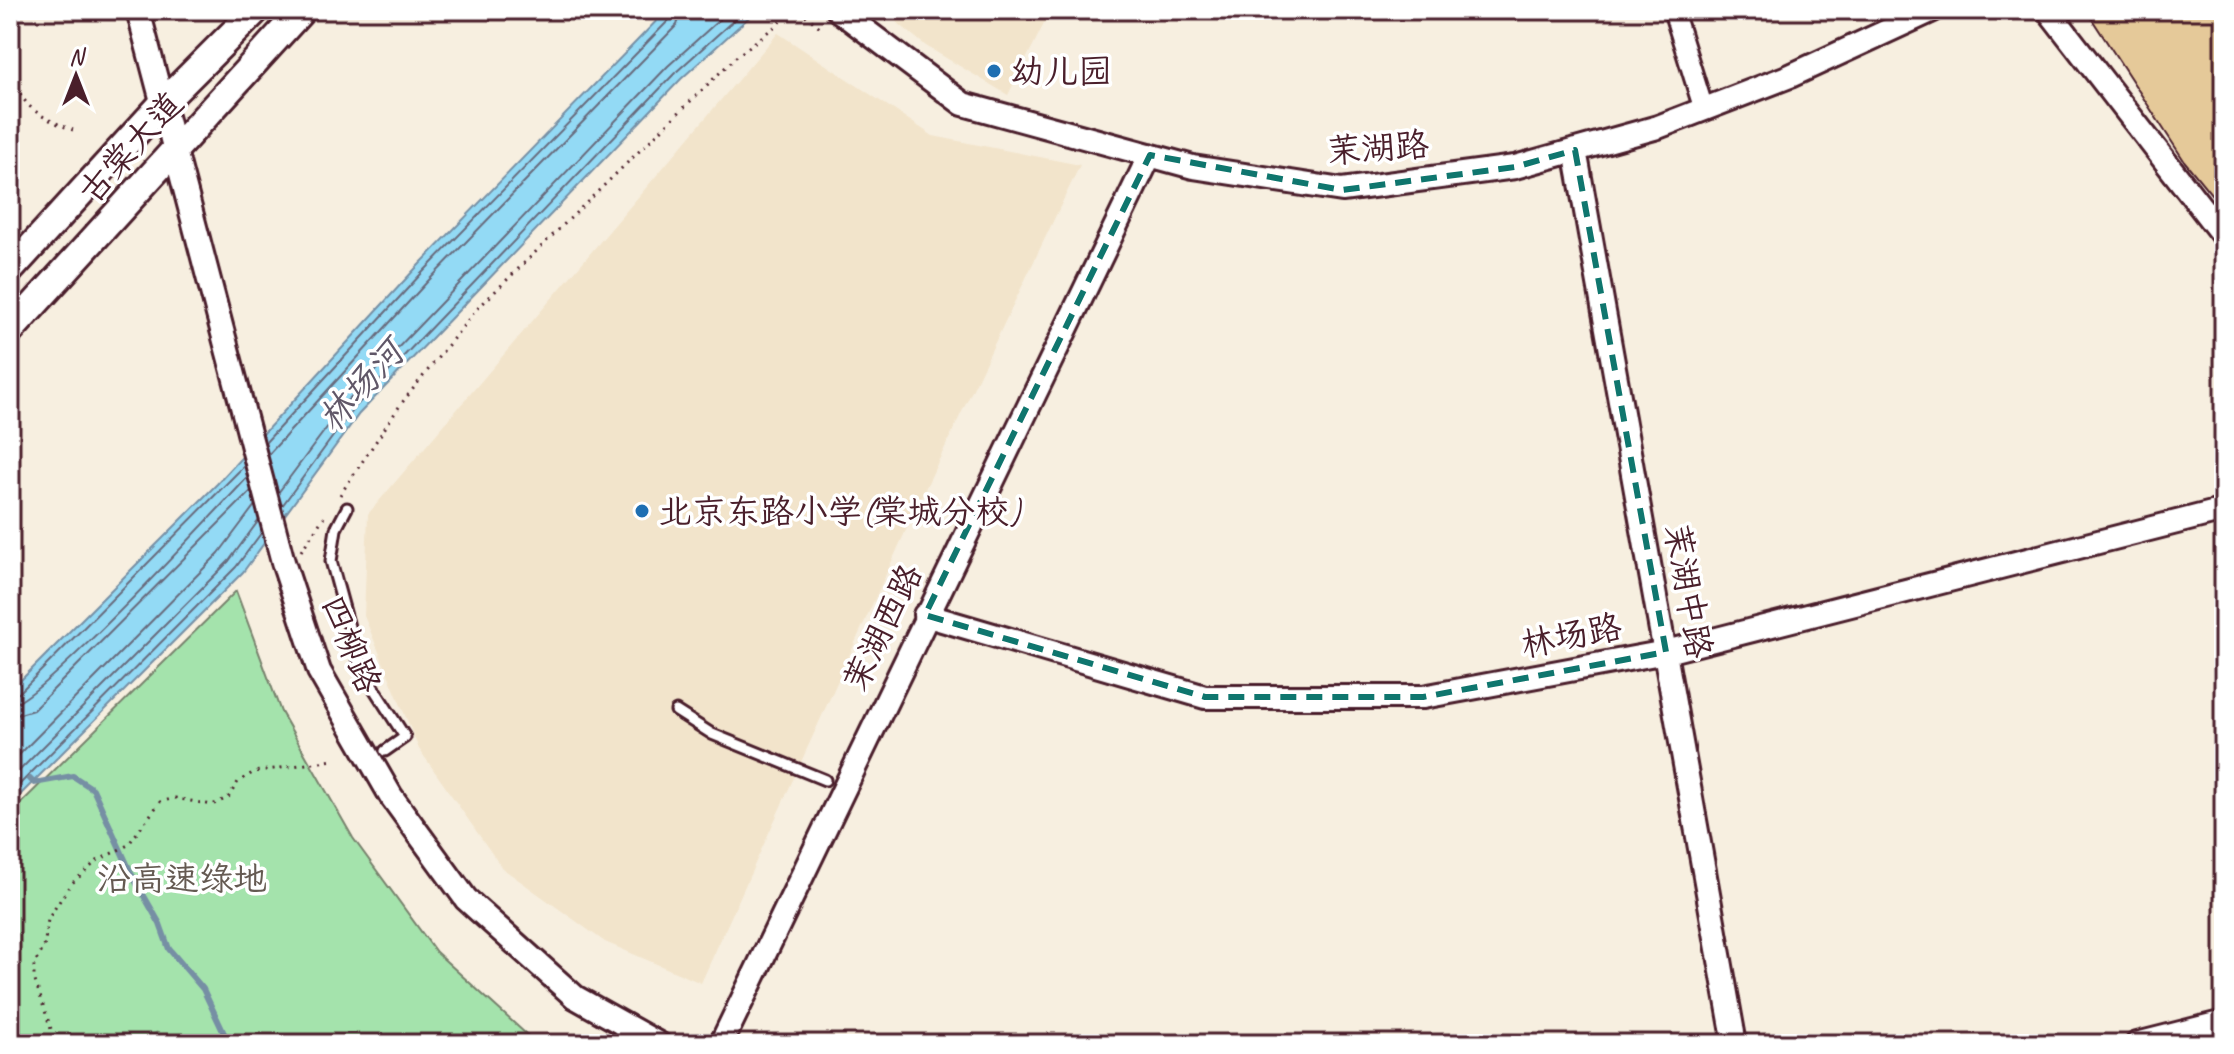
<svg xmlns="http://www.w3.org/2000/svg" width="2234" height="1054" font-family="Caveat,'LXGW WenKai TC',sans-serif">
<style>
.built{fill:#f2e4cb}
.green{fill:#a4e3ac;stroke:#77816c;stroke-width:2}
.water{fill:#93daf5;stroke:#768fa4;stroke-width:2}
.shadow{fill:#0003}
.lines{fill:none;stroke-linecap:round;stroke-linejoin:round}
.shore{stroke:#676a7c;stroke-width:2}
.stream{stroke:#768fa4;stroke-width:6}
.building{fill:#e5c999;stroke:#4a1f2b;stroke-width:2}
.service-casing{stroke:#4a1f2b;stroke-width:15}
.minor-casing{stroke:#4a1f2b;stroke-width:24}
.tertiary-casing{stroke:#4a1f2b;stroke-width:28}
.secondary-casing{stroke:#4a1f2b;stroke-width:32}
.path{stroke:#4a1f2b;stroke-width:3;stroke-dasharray:2 6;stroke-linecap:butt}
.service{stroke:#fff;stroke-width:9}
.minor{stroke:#fff;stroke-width:18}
.tertiary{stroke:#fff;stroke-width:22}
.secondary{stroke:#fff;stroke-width:26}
.marked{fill:none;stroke:#0f766e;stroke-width:6;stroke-dasharray:16 10;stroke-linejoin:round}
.poi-dot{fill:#1f6fb2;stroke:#fff;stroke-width:3}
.labels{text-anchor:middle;stroke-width:7;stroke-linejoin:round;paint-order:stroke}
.poi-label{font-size:34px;fill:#4a1f2b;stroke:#fff;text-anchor:start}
.street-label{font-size:34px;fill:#4a1f2b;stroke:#fff}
.park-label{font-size:34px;fill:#655a52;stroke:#fff}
.water-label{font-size:36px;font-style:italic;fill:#605768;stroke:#fff}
</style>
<rect width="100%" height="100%" fill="#f7efe0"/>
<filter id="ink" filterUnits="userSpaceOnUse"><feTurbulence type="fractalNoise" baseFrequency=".0125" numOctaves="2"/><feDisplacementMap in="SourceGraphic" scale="16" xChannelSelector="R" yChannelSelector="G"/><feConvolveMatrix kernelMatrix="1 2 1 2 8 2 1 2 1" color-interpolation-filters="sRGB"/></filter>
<g filter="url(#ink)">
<path class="built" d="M882,10h169l-43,85 -82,-49z
M778,33l155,103 147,29 -164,343 -215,475 -96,-41 -103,-74 -83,-119 -55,-133 4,-102z"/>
<path class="green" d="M236,591l45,121 72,126 83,114 101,92h-527v-230z"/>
<path class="water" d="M667,10h90l-76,69 -322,335 -116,158 -233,233v-114l207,-207 198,-215z"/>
<path class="shadow" d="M157,1031l3,13h-18l2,-4z"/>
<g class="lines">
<path class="shore" d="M265,443l156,-169 249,-255 2,-9
M268,455l160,-174 249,-256 5,-15
M278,493l68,-91 322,-336 62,-56
M282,506l71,-97 322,-336 70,-63
M10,695l9,-2 225,-227
M10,705c28,-1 207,-195 237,-227
M10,717l23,-7 218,-219
M10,764l209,-211 36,-48
M10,780l219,-219 30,-41
M10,794l226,-227 26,-35"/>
<path class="stream" d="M30,779l4,4 39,-7 20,13 39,86 28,49 9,25 34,40 26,55"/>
</g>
<path class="building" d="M2086,10h138v200l-39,-48z"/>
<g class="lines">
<defs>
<path id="service" d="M347,508l-11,21 -5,32 29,106 45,70 -20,14
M676,711l36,23 113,46"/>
<path id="minor" d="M1673,10l31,100"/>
<path id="tertiary" d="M138,10l145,552 36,109 72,125 75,103 109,98 84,47
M838,10l125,94 230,63 149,23 173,-23 143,-40 132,-51 143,-66
M2048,10l176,227
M1575,150l160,894
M925,615l280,82h218l243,-45 558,-142
M721,1044l429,-889
M2137,1044l87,-22"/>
<path id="secondary" d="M10,270l152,-166 94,-94
M10,331l292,-321"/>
</defs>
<use href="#service" class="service-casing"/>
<use href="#minor" class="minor-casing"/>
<use href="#tertiary" class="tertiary-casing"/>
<use href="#secondary" class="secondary-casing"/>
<path class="path" d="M799,10l21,17
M10,35v11
M10,55c5,47 21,59 63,75
M10,109l8,-3
M340,495l61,-91 75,-94 261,-254 59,-46
M301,551l23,-34
M56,1044l-22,-66v-14l10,-16 4,-29 22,-34 27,-24 31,-16 32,-43 15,-4 37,7 16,-7 10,-16 16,-10 79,-12"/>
<use href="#service" class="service"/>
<use href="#minor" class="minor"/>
<use href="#tertiary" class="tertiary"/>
<use href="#secondary" class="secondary"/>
</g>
</g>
<path class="marked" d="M1575,150l91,502 -243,45h-218l-280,-82 225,-460 192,35 173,-23z"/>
<g class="poi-dot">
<circle cx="994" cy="71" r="8"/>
<circle cx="642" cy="511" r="8"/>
</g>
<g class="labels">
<g class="poi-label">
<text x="1010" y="83">幼儿园</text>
<text x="658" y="523">北京东路小学(棠城分校)</text>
</g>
<g class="street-label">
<text transform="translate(130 147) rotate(-48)" y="12">古棠大道</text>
<text transform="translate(1378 147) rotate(-4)" y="12">茉湖路</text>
<text transform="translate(1689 591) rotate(80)" y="12">茉湖中路</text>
<text transform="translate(882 627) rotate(-64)" y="12">茉湖西路</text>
<text transform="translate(1571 635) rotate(-11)" y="12">林场路</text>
<text transform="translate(352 644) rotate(67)" y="12">四柳路</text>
</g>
<g class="park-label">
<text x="182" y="890">沿高速绿地</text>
</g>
<g class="water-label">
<text transform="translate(360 385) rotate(-48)" y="13">林场河</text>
</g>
</g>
<rect width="2234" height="1054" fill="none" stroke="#fff" stroke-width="40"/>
<rect x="20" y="20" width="2194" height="1014" fill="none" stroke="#4a1f2b" stroke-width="3" filter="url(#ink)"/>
<g transform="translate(76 76)" stroke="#ffffff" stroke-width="6" paint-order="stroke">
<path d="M0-6L14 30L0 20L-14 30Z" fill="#4a1f2b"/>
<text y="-12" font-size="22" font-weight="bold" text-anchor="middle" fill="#4a1f2b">N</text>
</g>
</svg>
